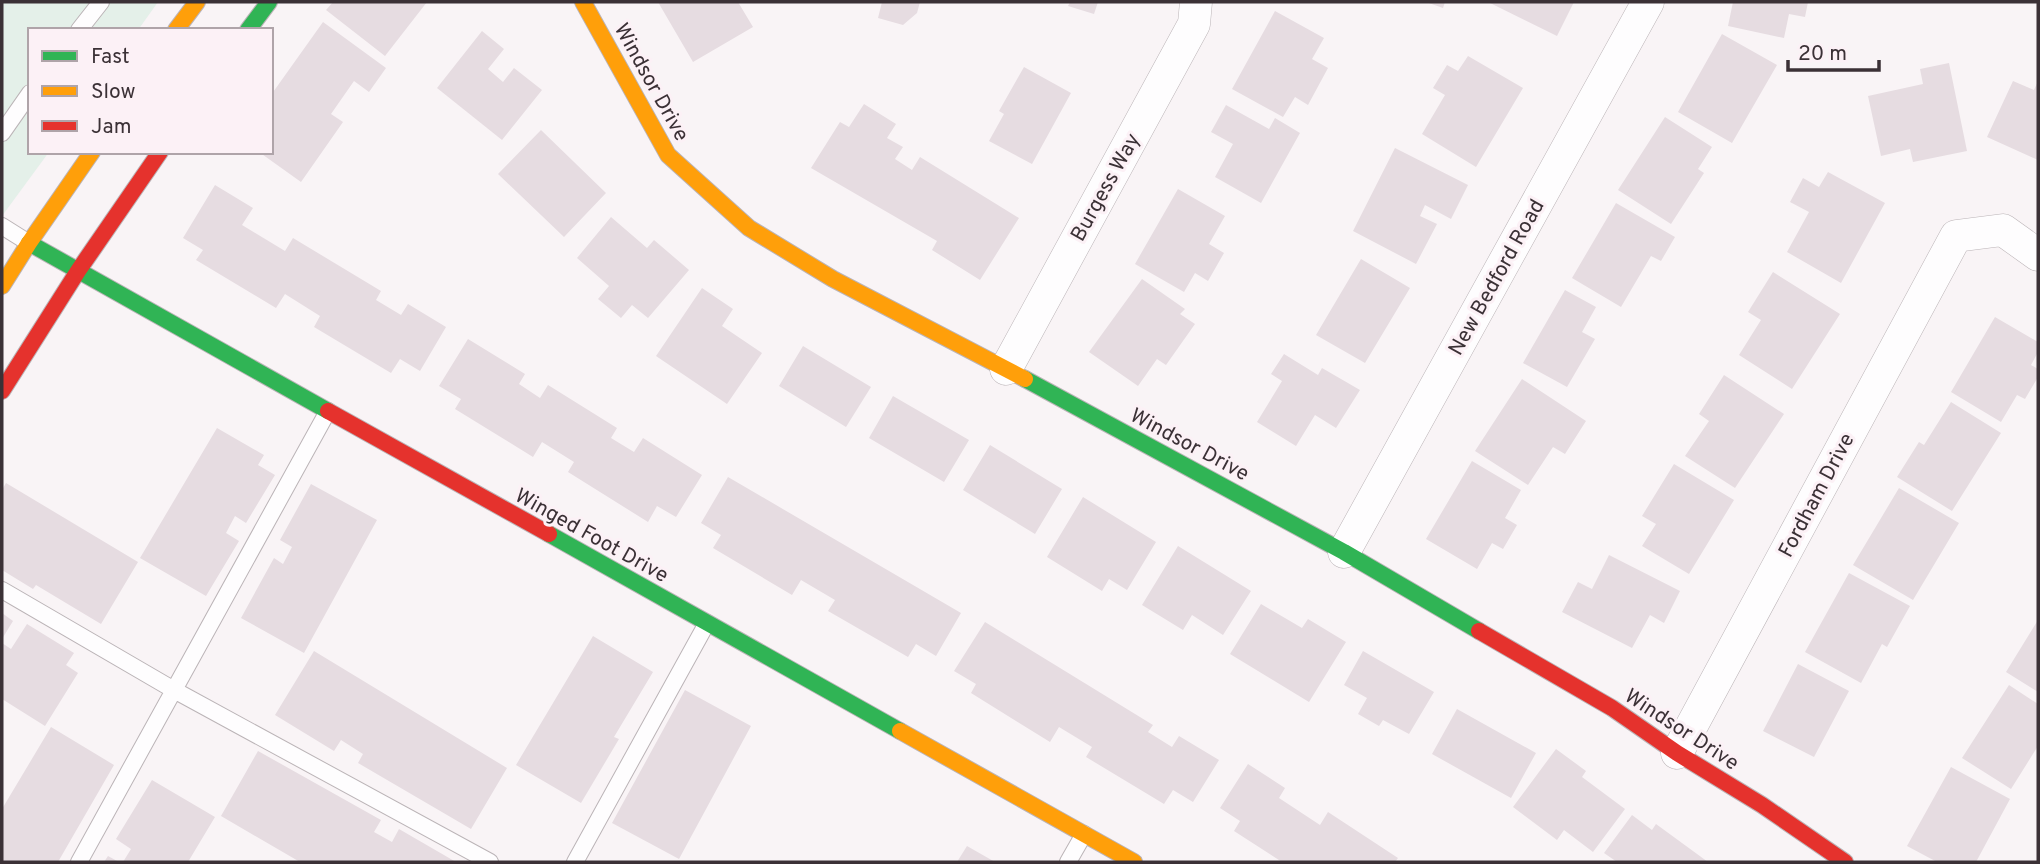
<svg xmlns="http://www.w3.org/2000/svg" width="2040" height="864" font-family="Overpass,sans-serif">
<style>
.green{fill:#e4f0e9}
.building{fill:#e6dce1}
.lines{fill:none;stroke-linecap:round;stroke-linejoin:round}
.lane-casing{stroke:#bbb4b7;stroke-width:18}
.street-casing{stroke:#bbb4b7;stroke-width:33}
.fast-casing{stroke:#bbb4b7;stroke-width:18}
.slow-casing{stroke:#bbb4b7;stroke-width:18}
.jam-casing{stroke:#bbb4b7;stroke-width:18}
.lane{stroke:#fefdfe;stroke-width:16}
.street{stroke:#fefdfe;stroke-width:32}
.fast{stroke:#30b455;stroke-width:16}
.slow{stroke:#ff9f0a;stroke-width:16}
.jam{stroke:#e5322d;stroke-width:16}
.labels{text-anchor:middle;stroke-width:6;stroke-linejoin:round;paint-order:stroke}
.street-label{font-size:21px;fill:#3b3136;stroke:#fcf1f6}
</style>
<rect width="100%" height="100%" fill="#f9f4f6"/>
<path class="green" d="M2,2h156l-20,28h-108v122h19l-47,64z"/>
<path class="building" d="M333,2h94l-42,54 -59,-46z
M658,2h80l15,25 -60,35z
M882,2h38l-3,11 -14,12 -25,-7z
M1070,2h28l-4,12 -26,-8z
M1426,2h19l-2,6z
M1488,2h86l-17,34z
M1733,2h75l-3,15 -16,-3 -5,24 -56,-12z
M1275,11l49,27 -12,21 16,9 -20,37 -13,-8 -12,20 -51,-28z
M323,22l63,46 -17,24 -15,-11 -23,33 12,8 -42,60 -42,-30h12v-57z
M482,31l22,18 -16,20 15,13 11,-14 28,22 -40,50 -65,-52z
M1722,34l55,31 -45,78 -54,-31z
M1468,56l55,32 -47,79 -54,-33 23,-39 -12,-7 14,-23 11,6z
M1949,63l18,88 -54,11 -3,-13 -29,7 -13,-60 55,-12 -3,-15z
M1024,67l47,26 -39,71 -43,-23 15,-27 -5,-3z
M2013,81l21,9 4,-9v79l-51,-23z
M864,104l32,20 -9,14 16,9 -8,12 17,11 8,-13 99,61 -39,62 -48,-30 5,-9 -126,-73 29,-46 9,5z
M1226,105l43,24 6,-11 25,15 -39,70 -46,-26 18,-33 -22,-12z
M1665,117l47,30 -14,22 6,4 -33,51 -53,-34z
M541,130l65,63 -42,44 -66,-63z
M1395,148l73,37 -17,34 -26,-14 -5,11 17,8 -21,40 -63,-33z
M1828,172l57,31 -44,80 -54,-31 22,-40 -19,-10 13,-24 16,9z
M215,185l38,23 -11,17 43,26 8,-13 88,53 -5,9 25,15 7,-11 38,23 -26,44 -20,-12 -9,14 -77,-46 6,-11 -35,-22 -9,14 -80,-48 7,-10 -20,-12z
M1178,189l47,27 -16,28 15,9 -16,28 -13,-8 -11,19 -49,-28z
M1616,203l59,34 -14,24 -10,-5 -30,51 -49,-29z
M611,217l36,31 7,-8 35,30 -41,48 -16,-13 -11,13 -23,-19 11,-13 -32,-28z
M1361,259l49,29 -45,75 -49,-28z
M1773,272l67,42 -48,75 -53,-34 22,-35 -13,-8z
M1142,279l43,30 -5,5 15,10 -29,41 -9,-6 -19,27 -49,-34z
M702,288l31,21 -11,17 40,27 -35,51 -71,-48z
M1565,290l31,17 -14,25 13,7 -28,48 -44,-24z
M1995,317l43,25v10l-7,13 7,4v8l-13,22 -8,-4 -16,27 -50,-30z
M468,339l57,35 -6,10 21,14 8,-13 69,43 -6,10 23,14 9,-14 59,37 -26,42 -19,-11 -9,16 -80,-50 6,-10 -32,-20 -9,15 -78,-48 6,-10 -22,-13z
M803,346l68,41 -25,40 -67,-41z
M1284,354l34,21 4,-7 38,22 -24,38 -21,-13 -19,31 -39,-24 25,-41 -11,-7z
M1724,375l60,39 -49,74 -50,-32 24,-35 -10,-7z
M1522,379l64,42 -21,33 -12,-7 -25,38 -53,-34z
M893,396l76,44 -25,42 -75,-44z
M1951,402l50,31 -49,78 -55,-34 22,-35 5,3z
M217,428l47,27 -6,10 17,10 -29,48 -11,-7 -9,17 13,8 -33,55 -66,-38z
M990,445l72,44 -27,45 -72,-44z
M1472,461l49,29 -16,28 12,7 -14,24 -11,-6 -15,26 -51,-30z
M1674,464l60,36 -45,74 -47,-28 14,-22 -14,-8z
M728,477l233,136 -25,43 -20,-12 -8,13 -80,-46 7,-11 -34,-20 -9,15 -79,-47 8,-13 -20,-12z
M6,483l132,79 -37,62 -65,-39 -3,4 -31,-19v-80z
M311,484l66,36 -73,133 -63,-35 33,-60 9,6 9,-17 -12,-7z
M1899,488l60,35 -46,77 -60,-35z
M1083,497l73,45 -29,48 -18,-11 -7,12 -55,-34z
M1178,546l73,45 -28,44 -31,-20 -9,15 -41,-25z
M1609,555l71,36 -16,32 -14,-8 -18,33 -70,-36 16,-30 14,7z
M1849,573l61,33 -23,41 -5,-3 -21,39 -56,-31z
M1261,604l41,24 6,-9 38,23 -37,60 -79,-48z
M2,613l11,8 -11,18z
M2038,620v72l-32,-20z
M985,622l168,103 -5,7 24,15 7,-11 40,24 -26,42 -20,-12 -9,14 -78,-47 6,-10 -33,-20 -9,15 -79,-49 5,-9 -22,-13z
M27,624l47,29 -8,12 12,8 -33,53 -43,-27v-56l9,6z
M593,636l60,36 -39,65 5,2 -38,64 -65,-38z
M314,651l193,117 -36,61 -113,-66 5,-9 -22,-14 -7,11 -59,-36z
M1363,651l71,41 -25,42 -26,-14 -4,6 -21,-12 9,-16 -23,-13z
M1798,664l51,27 -35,66 -51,-26z
M2009,685l29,19v42l-27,43 -49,-31z
M685,690l66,36 -72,133 -67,-36z
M1457,709l79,44 -25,45 -79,-44z
M51,727l63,38 -56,97h-56v-53z
M1556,749l30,22 -4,6 43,32 -32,43 -29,-22 -7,10 -44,-33z
M258,751l123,69 -7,12 18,10 7,-13 57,33h-156l-79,-46z
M1248,764l37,24 -6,10 41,27 8,-13 70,46 -3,4h-113l-48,-31 6,-10 -20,-13z
M1951,767l59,32 -34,63h-39l-30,-16z
M152,780l63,37 -27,45h-65l8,-13 -15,-10z
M1632,815l20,15 4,-6 52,38h-91l-13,-9z
M967,846l28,16h-38z
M108,856l11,6h-15z"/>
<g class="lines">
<defs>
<path id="lane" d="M79,30l22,-28
M2,133l28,-40
M2,226l27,17
M328,411l-154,279 316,172
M2,590l172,100 -95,172
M575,862l132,-239
M1068,862l16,-28"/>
<path id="street" d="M1006,369l188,-345 2,-22
M1344,552l304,-550
M1677,753l279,-517 47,-6 35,25"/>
<path id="fast" d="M248,30l21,-28
M29,243l299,168
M1025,379l319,173 135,79
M549,534l351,197"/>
<path id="slow" d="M583,2l85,153 81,73 84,51 192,100
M176,30l21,-28
M2,286l27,-43 63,-91
M900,731l234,131"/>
<path id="jam" d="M2,391l76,-120 82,-119
M328,411l221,123
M1479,631l133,77 65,45 85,52 83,57"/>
</defs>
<use href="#lane" class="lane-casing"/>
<use href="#street" class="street-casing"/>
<use href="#fast" class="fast-casing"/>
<use href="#slow" class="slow-casing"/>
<use href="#jam" class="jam-casing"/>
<use href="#lane" class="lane"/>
<use href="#street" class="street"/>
<use href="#fast" class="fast"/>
<use href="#slow" class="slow"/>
<use href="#jam" class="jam"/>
</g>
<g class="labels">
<g class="street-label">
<text transform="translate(652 82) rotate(61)" y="7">Windsor Drive</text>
<text transform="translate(1105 187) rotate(-61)" y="7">Burgess Way</text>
<text transform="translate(1496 277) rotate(-61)" y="7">New Bedford Road</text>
<text transform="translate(1190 444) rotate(28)" y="7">Windsor Drive</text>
<text transform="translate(1816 495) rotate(-62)" y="7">Fordham Drive</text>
<text transform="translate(592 535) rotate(29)" y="7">Winged Foot Drive</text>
<text transform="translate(1682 729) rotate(33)" y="7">Windsor Drive</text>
</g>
</g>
<rect width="2040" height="864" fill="none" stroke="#3b3136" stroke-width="7"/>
<rect x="28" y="28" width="245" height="126" fill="#fcf1f6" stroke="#afa4a9" stroke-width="2"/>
<rect x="42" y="51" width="35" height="10" fill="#30b455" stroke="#afa4a9" stroke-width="2"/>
<text x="91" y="63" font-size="21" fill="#3b3136">Fast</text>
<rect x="42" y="86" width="35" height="10" fill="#ff9f0a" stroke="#afa4a9" stroke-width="2"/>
<text x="91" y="98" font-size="21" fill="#3b3136">Slow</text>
<rect x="42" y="121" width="35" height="10" fill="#e5322d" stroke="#afa4a9" stroke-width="2"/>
<text x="91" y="133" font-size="21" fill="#3b3136">Jam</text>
<path d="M1788 60v10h91v-10" fill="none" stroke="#3b3136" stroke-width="3.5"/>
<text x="1798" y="60" font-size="21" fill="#3b3136" stroke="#fcf1f6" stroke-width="5" paint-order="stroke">20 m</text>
</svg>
